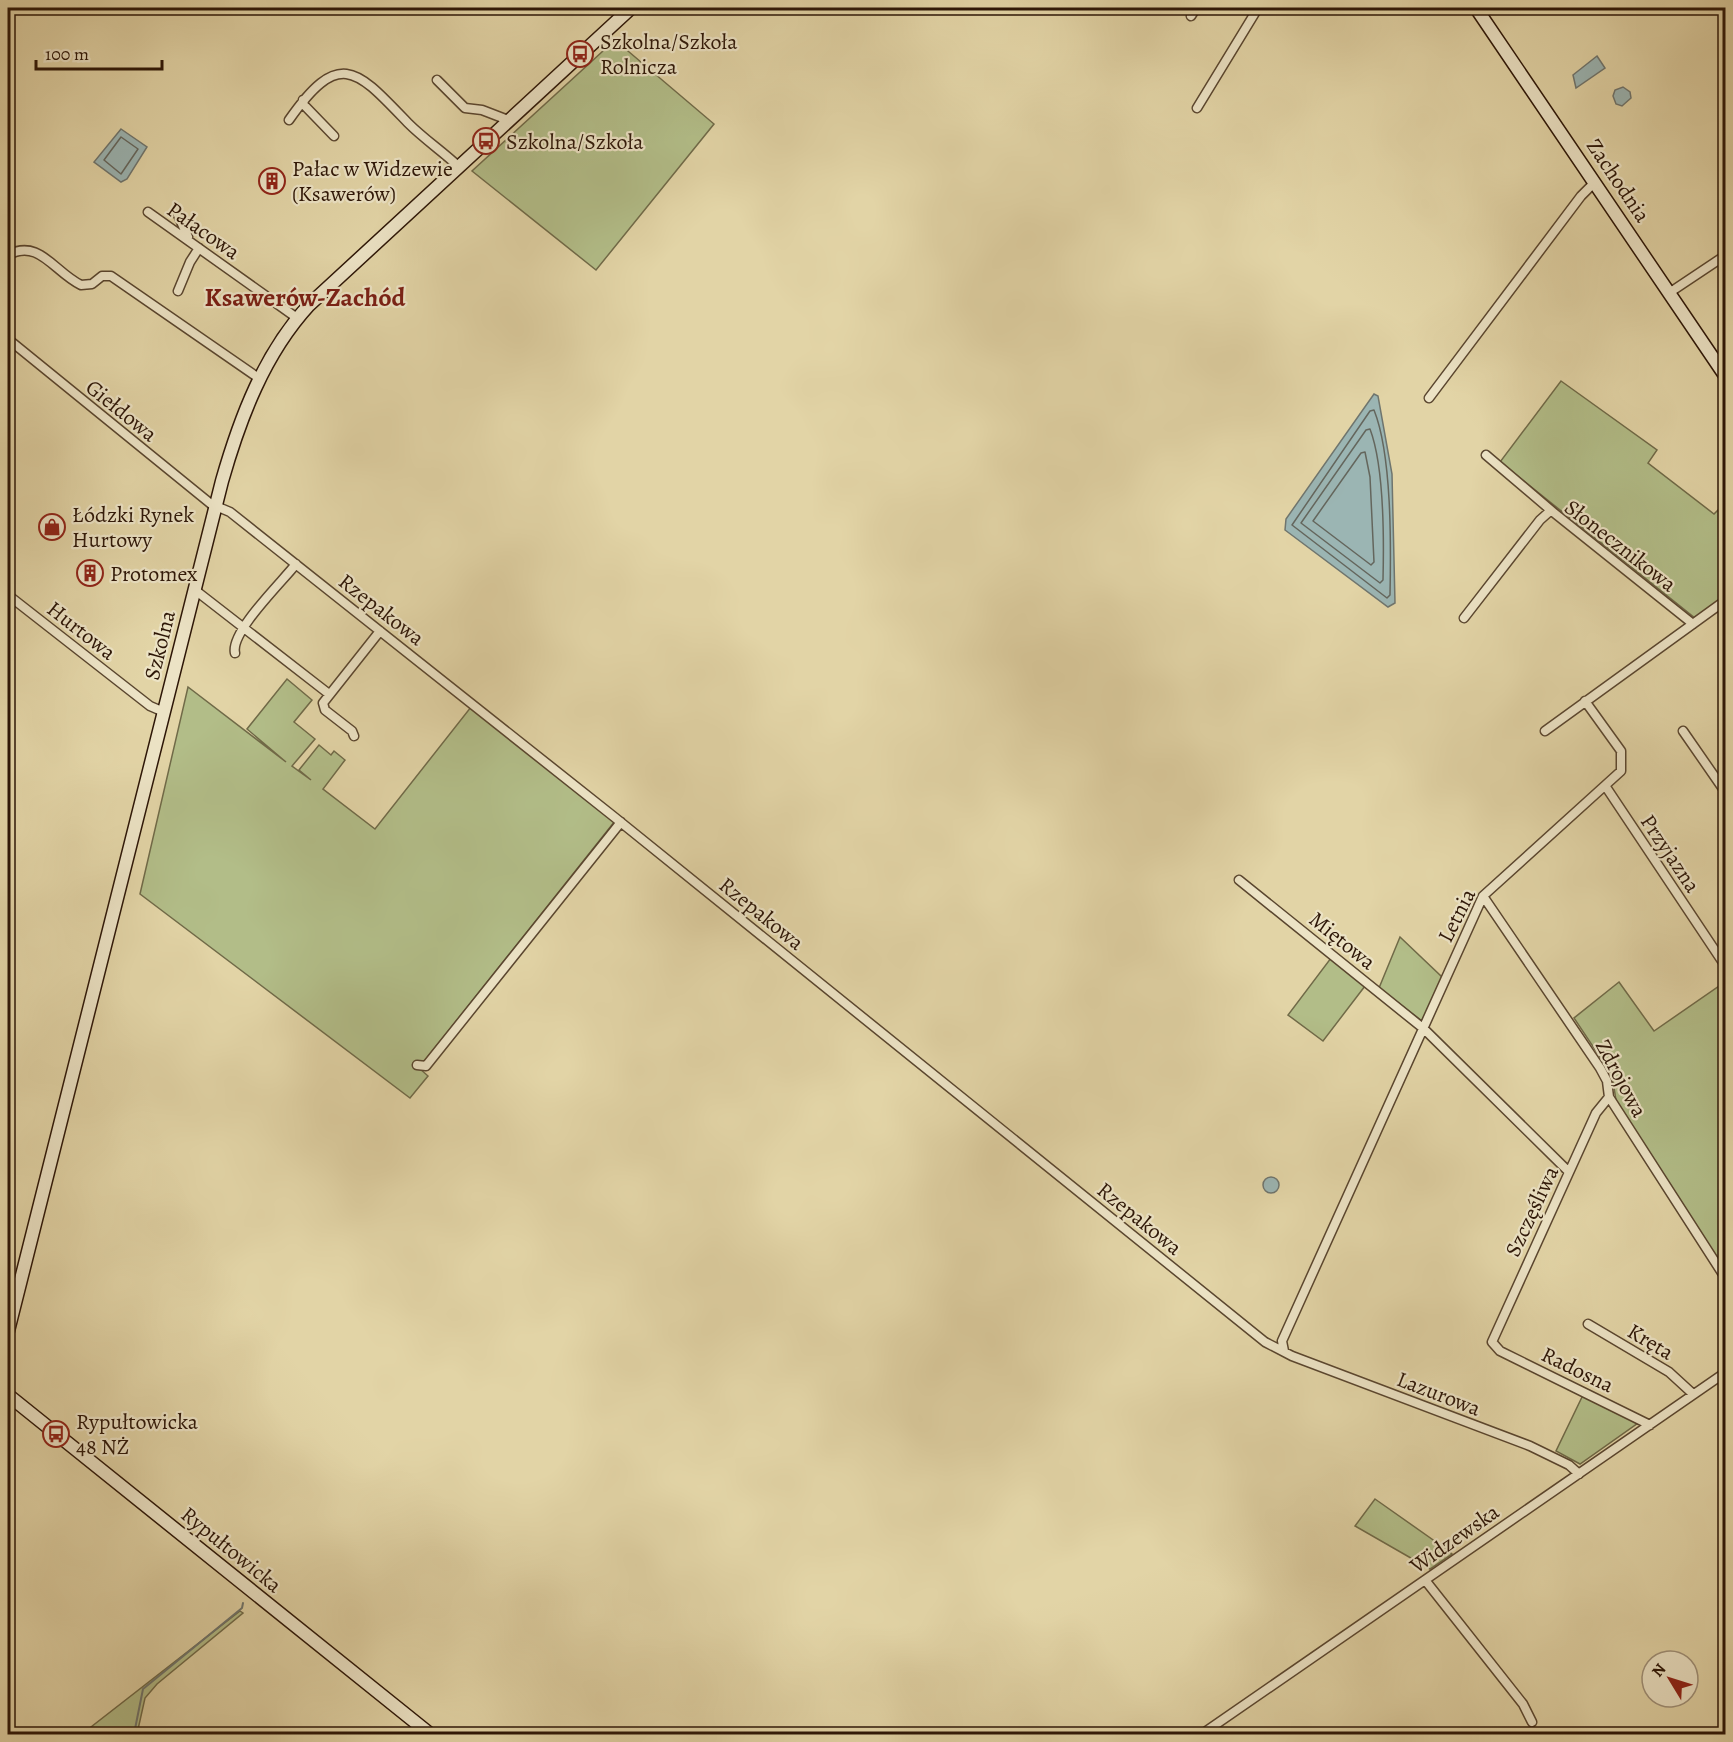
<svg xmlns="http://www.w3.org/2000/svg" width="1733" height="1742" font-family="Alegreya,serif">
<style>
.green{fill:#b2bd88;stroke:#706a48;stroke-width:1.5}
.water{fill:#9bb5b3;stroke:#6f756e;stroke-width:1.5}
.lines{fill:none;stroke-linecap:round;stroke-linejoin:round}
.shore{stroke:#64665d;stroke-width:1.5}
.stream{stroke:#6f756e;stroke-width:2}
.street-casing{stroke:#5a462f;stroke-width:11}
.secondary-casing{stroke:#2d1607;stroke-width:15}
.street{stroke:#ece3c5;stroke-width:8}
.secondary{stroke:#ece3c5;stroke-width:12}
.labels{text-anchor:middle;stroke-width:4.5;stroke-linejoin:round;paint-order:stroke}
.poi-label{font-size:22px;fill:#2d1607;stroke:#ece3c5;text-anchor:start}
.street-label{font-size:22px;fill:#2d1607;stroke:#ece3c5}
.quarter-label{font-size:26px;font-weight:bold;fill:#7a1f14;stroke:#ece3c5}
</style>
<rect width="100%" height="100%" fill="#e2d4a6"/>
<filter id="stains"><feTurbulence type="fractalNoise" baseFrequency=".00333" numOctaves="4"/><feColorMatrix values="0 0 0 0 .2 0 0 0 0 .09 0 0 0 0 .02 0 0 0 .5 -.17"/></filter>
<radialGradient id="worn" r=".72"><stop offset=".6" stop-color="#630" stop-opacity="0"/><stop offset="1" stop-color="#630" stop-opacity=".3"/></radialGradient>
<path class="green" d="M615,40l99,84 -118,146 -124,-99z
M1561,381l96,69 -9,13 66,51 12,-12 -1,94 -30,22 -195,-156z
M287,679l25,21 -18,22 21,17 -23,27 19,14 -12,-10 20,-25 12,10 3,-4 11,9 -22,29 52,40 96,-122 144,114 -196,247 9,8 -18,22 -270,-204 48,-207 98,75 -39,-33z
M1400,937l42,40 -20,44 -43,-33z
M1331,958l34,28 -42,55 -35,-26z
M1619,982l35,49 71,-49v290l-93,-143 -16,-29 -4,-25 -38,-57z
M1583,1395l55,28 -58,41 -24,-13z
M1375,1499l71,50 6,5 -22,15 -75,-43z
M240,1611l3,2 -86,71 -12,14 -8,36h-55z"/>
<path class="water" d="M1597,56l8,12 -29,20 -3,-13z
M1623,87l7,5 1,6 -9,8 -6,-2 -3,-8 2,-6z
M121,129l26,18 -20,32 -6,3 -27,-20z
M1374,394l4,2 14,78 3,129 -7,4 -103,-77 1,-11z
M1263 1185a8 8 0 1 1 16 0a8 8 0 1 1-16 0Z"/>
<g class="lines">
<path class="shore" d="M121,137l17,12 -17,25 -17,-14z
M1374,410c18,45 17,136 16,185l-3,3 -95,-73 78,-114z
M1370,429c14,37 14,110 13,151l-3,3 -79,-60 65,-93z
M1365,452l5,25 4,85 -3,3 -58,-44 48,-68z"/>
<path class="stream" d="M134,1734l9,-45 99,-81 1,-5"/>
<defs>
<path id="street" d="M1191,16l5,-8
M437,80l28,28 17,2 26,10
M303,100l1,5 30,31
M1197,108l61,-100
M289,120c51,-73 68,-50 119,3 16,16 34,28 50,43
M148,212l149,106
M178,215l10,22
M8,255c31,-17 46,17 73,30l11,-1 10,-8h9l149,103
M178,291l12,-29 9,-14
M1669,293l57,-38
M8,339l203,165 19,8 383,304 652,526 27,14 238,90 39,19 10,9
M1429,398l152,-202 14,-14
M1486,455l67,57
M195,590l134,104
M8,595l142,111 14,6
M1464,618l76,-98 9,-8h4l140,112
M235,653c-5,-21 47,-71 61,-89
M1545,731l181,-131
M1683,731l43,62
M354,736l-2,-5 -27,-21 -2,-7 57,-72
M1606,787l120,180
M1239,880l185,149 145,143
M1483,896l117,172 7,13 2,16 117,182
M417,1065l9,1 195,-244
M1609,1097l-13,16 -104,229 8,9 150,74
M1588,1324l81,48 24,22
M1284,1351l-2,-10 201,-445 138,-125v-20l-36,-50
M1425,1580l98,124 9,18
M1202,1734l524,-362"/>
<path id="secondary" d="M1476,8l250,369
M8,1331l214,-850c18,-63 42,-127 87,-176l322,-297
M8,1395l422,339"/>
</defs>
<use href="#street" class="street-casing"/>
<use href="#secondary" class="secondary-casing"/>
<use href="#street" class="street"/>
<use href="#secondary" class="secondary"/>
</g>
<defs>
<symbol id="bus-ring" viewBox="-11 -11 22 22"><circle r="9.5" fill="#ece3c5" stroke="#8f2418" stroke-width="1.5"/><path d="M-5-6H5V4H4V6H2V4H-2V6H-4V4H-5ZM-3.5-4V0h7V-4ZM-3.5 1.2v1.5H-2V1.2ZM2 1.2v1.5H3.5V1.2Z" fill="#8f2418"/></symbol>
<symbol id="building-ring" viewBox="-11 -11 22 22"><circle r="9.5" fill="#ece3c5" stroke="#8f2418" stroke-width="1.5"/><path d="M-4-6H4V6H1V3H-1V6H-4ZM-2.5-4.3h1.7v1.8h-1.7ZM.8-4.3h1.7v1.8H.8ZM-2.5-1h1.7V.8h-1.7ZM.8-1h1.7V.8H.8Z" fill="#8f2418"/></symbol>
<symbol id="shop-ring" viewBox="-11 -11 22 22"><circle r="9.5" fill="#ece3c5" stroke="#8f2418" stroke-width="1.5"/><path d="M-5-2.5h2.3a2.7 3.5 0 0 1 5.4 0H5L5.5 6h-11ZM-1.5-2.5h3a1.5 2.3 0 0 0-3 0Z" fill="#8f2418"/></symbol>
</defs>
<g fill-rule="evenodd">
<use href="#bus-ring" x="565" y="39" width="30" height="30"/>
<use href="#bus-ring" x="471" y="126" width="30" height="30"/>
<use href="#building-ring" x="257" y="166" width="30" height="30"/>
<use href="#shop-ring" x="37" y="512" width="30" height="30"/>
<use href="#building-ring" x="75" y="558" width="30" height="30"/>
<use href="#bus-ring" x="41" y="1419" width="30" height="30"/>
</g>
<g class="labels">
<g class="poi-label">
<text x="600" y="49">Szkolna/Szkoła<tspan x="600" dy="25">Rolnicza</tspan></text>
<text x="506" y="149">Szkolna/Szkoła</text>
<text x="292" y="176">Pałac w Widzewie<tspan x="292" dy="25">(Ksawerów)</tspan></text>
<text x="72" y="522">Łódzki Rynek<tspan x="72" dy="25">Hurtowy</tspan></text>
<text x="110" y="581">Protomex</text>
<text x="76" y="1429">Rypułtowicka<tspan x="76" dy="25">48 NŻ</tspan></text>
</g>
<g class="street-label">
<text transform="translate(1619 180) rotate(56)" y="8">Zachodnia</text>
<text transform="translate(204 230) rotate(35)" y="8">Pałacowa</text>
<text transform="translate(122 410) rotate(39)" y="8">Giełdowa</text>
<text transform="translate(1621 545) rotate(38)" y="8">Słonecznikowa</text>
<text transform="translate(382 609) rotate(38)" y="8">Rzepakowa</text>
<text transform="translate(82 630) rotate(38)" y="8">Hurtowa</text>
<text transform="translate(159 645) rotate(-76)" y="8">Szkolna</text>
<text transform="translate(1671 853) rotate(56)" y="8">Przyjazna</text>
<text transform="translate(762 913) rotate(39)" y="8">Rzepakowa</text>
<text transform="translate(1456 915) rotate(-63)" y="8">Letnia</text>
<text transform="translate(1343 940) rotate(39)" y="8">Miętowa</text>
<text transform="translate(1622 1078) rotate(62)" y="8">Zdrojowa</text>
<text transform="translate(1531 1211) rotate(-65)" y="8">Szczęśliwa</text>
<text transform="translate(1140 1218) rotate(39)" y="8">Rzepakowa</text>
<text transform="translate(1651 1341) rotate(31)" y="8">Kręta</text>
<text transform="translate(1578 1369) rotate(26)" y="8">Radosna</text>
<text transform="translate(1439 1393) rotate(21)" y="8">Lazurowa</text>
<text transform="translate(1454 1538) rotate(-35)" y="8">Widzewska</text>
<text transform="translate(232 1549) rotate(39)" y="8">Rypułtowicka</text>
</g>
<g class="quarter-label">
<text x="305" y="306">Ksawerów-Zachód</text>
</g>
</g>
<rect width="1733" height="1742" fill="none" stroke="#e2d4a6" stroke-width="30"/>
<rect x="9" y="9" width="1715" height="1724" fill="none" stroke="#2d1607" stroke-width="3"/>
<rect x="15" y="15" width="1703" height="1712" fill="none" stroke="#2d1607" stroke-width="1.5"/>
<g transform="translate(1670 1679) rotate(308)"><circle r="28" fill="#ece3c5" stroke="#a09179" stroke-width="1.5"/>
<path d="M0-4.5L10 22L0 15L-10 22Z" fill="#8f2418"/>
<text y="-9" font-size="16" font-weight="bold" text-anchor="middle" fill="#2d1607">N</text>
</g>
<path d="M36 60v9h126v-9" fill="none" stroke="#2d1607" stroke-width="3"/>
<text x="45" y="60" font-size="18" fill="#2d1607" stroke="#ece3c5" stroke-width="4.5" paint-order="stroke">100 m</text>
<rect width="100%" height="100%" filter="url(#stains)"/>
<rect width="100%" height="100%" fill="url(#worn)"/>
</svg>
